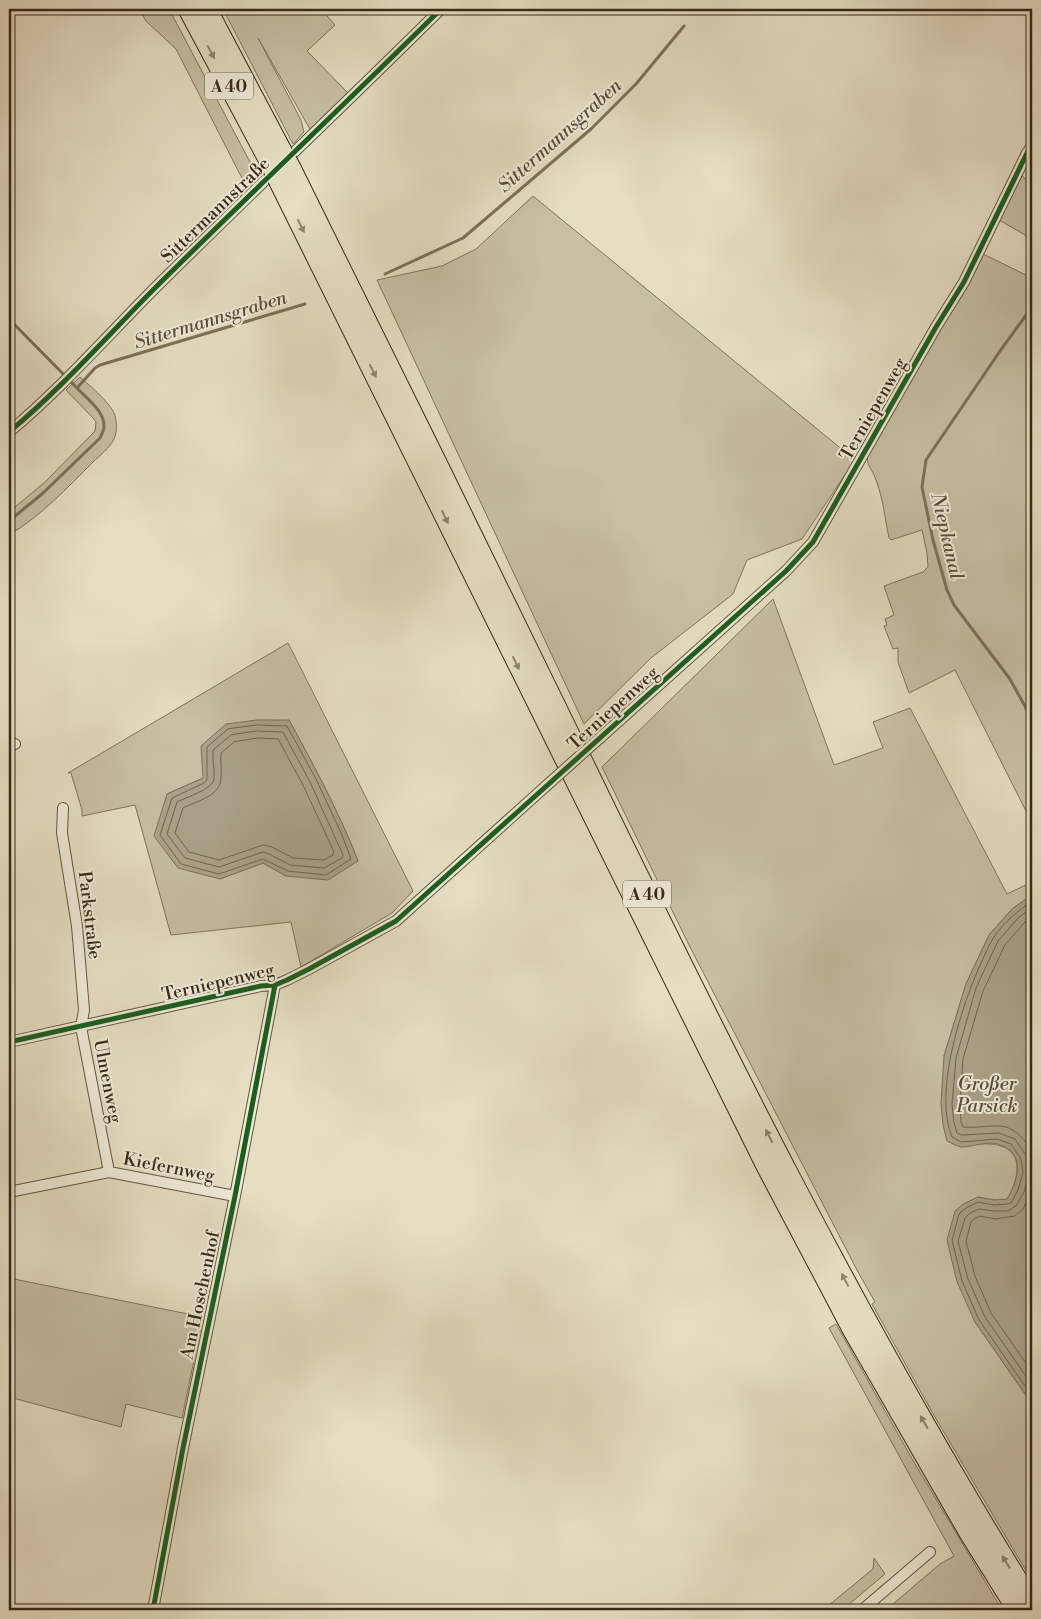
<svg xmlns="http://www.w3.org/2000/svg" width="1041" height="1619" font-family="'Libre Bodoni',serif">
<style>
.green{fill:#c7bfa6;stroke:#7e745f;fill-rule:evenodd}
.water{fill:#aaa089;stroke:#7c705c}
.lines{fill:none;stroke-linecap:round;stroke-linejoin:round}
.shore{stroke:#706450;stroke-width:1}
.stream{stroke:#7c705c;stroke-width:3}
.minor-casing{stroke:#625643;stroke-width:12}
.motorway-casing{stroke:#362918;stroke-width:21}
.minor{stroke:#eeead8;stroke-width:10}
.motorway{stroke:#e5dec3;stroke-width:19}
.minor-bridge-casing{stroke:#625643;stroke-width:12;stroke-linecap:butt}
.motorway-bridge-casing{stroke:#362918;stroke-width:21;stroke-linecap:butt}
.minor-bridge{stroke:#eeead8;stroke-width:10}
.motorway-bridge{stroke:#e5dec3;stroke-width:19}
.cycleway-casing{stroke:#eeead8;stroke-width:8}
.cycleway{stroke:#1b5e20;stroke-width:5}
.oneway{fill:#8e846e}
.labels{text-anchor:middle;stroke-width:4;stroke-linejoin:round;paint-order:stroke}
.shield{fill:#eeead8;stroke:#6d6352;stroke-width:1}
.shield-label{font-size:16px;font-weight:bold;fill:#362918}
.street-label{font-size:18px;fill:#362918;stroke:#eeead8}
.water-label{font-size:19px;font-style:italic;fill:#594d3a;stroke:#eeead8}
</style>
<rect width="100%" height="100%" fill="#e5dec3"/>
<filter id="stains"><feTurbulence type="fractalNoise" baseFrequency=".004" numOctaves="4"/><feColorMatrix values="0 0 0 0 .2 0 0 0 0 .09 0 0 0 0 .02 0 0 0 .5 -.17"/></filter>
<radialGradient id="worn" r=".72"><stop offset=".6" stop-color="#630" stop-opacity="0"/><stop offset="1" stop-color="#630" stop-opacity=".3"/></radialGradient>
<path class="green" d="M139,9h30l90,170 -11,11 -72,-141 -30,-28z
M223,9h98l14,16 -28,26 41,42 -37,38 -53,-93 43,82 3,12 -11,12z
M1021,174l11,13v52l-33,-19z
M533,196l322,264 -53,79 -55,21 -14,34 -82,64 -67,66 -207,-444 65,-14 34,-17z
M983,254l49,24v545l-77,-153 -46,23 -11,-31v-14l-5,1 -9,-23 3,-1 -2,-6 9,-4 -10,-29 39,-14 5,-5 -1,-14 -5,-23 -31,10 -2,-2c-4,-19 -6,-40 -13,-58 -4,-13 -11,-13 -8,-29z
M80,377c9,8 33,28 35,39 2,7 2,17 -1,23 -4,9 -14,16 -21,23 -26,26 -52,54 -84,73v-23l36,-30 50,-51 1,-9 -3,-4 -27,-28z
M773,599l61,166 49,-17 -10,-26 37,-14 97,186 25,-12v13l-20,14 -23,26 -23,49 -22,72 38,88c41,-2 41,27 25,56h-13l-16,-3 -3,125 57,82v177l-100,-169 -60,-108 3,-2 -17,-30 -168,-325 -88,-180z
M288,643l125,248 -21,22 -91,54 -10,-45 -120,13 -36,-130 -53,11v-6l-11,-37h-3zM289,720c25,46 50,92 69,141l-72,15 -23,-13 -43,16 -53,-85 36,-16z
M9,1278l194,39 -21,101 -56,-14 -5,23 -112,-30z
M836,1324l75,133 91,153h-116l54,-46 14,-8 -125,-228z
M874,1558l11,16 -43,36h-19l50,-41z"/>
<path class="water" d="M257,720h32c25,46 50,92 69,141l-30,19 -42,-4 -23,-13 -43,16 -42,-11 -24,-32 13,-42 36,-16 -2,-32 25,-22z
M1032,895v509l-57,-82 -18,-40 -10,-42 8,-29 8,-7 15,-7 16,3 13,-1c11,-18 20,-48 -10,-55 -11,-3 -24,3 -36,3 -4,-1 -10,-4 -14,-6l-4,-16 -2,-21 3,-48 22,-72 23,-49 23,-26z"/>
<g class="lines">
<path class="shore" d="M257,725l30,1 29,53 26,56 9,24 -25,16 -38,-4 -25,-12 -44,15 -38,-10 -21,-29 12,-37 32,-15 3,-3v-33l21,-18z
M257,731l26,1 27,50 33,73 -1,3 -18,10 -34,-3 -21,-11 -6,-2 -44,15 -34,-9 -18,-24 10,-32c9,-5 35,-12 37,-23 1,-9 -2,-20 -1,-29l18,-15z
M258,738l20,1 25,46 31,67 -1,3 -10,5 -30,-2 -21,-11 -9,-2 -44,15 -30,-8 -14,-19 8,-25c14,-7 38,-12 38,-31 1,-8 -1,-16 0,-24l13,-11z
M1032,901c-14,10 -28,21 -38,36 -5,7 -8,16 -12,24 -20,43 -49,131 -30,176l9,5 36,-3 14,5 10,15 2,14 -5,17 -7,13 -4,1 -13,1 -16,-3 -12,6 -7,6 -7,26 10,41 17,39 53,76
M1032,908l-13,9 -21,24 -22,47 -20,70 -4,46 2,19 3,10 5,2 37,-2 16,6 12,18 2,18 -5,17 -8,14 -8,5h-14l-15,-2 -9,4 -5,5 -7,23 10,38 17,38 47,68
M1032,917l-8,6 -19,22 -22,46 -20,68 -3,45 1,18 2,5c35,2 44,-12 69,23
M1032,1190l-9,19 -8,7 -20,3 -15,-3 -6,3 -3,3 -5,19 9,35 16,37 41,59"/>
<path class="stream" d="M385,274l78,-36 128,-109 45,-45 48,-58
M1032,307l-32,44 -74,109 -4,27 11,53 14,50 7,15 56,74 22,40
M9,319l68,69
M9,521l33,-27 58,-56c2,-4 4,-8 4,-11 1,-16 -18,-29 -27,-39l18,-20 5,-3 205,-61"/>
<defs>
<path id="minor" d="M9,432c53,-44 99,-97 148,-146 94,-93 190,-184 284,-277
M601,737l185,-166 27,-29 123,-215 28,-45 63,-129 5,-7
M9,746l6,-2
M63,808l-1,25 15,93 7,84 -3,17 28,145
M9,1042l252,-56 14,-1 12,-5 22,-11 87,-48 150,-135
M9,1192l100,-20 126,24
M153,1610l30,-162 52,-252 40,-211
M862,1610l68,-58"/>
<path id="motorway" d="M188,9l82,154
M207,9l75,142
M292,170c95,191 190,383 283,575 141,291 285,583 457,858
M279,182l487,984 87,165 116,202 48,77"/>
</defs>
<use href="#minor" class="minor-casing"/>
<use href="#motorway" class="motorway-casing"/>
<use href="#minor" class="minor"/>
<use href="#motorway" class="motorway"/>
<defs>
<path id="minor-bridge" d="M546,786l55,-49"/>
<path id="motorway-bridge" d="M282,151l10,19
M270,163l9,19"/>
</defs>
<use href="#minor-bridge" class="minor-bridge-casing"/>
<use href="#motorway-bridge" class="motorway-bridge-casing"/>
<use href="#minor-bridge" class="minor-bridge"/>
<use href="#motorway-bridge" class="motorway-bridge"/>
<defs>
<path id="cycleway" d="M9,432c53,-44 99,-97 148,-146 94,-93 190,-184 284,-277
M9,1042l252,-56 14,-1 12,-5 22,-11 87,-48 390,-350 27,-29 123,-215 28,-45 63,-129 5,-7
M153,1610l30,-162 52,-252 40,-211"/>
</defs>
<use href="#cycleway" class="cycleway-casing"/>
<use href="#cycleway" class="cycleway"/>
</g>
<defs><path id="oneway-solid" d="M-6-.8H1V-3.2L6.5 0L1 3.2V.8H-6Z" transform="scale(1.25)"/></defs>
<g class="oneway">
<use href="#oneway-solid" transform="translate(211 52) rotate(62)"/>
<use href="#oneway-solid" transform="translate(301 226) rotate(64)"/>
<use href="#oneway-solid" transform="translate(373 371) rotate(64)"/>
<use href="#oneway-solid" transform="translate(445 517) rotate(64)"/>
<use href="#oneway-solid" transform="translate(516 663) rotate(64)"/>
<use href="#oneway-solid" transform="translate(769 1136) rotate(-117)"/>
<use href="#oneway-solid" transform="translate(845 1280) rotate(-118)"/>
<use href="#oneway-solid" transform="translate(924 1422) rotate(-120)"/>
<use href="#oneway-solid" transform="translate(1006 1562) rotate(-122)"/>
</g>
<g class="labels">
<g class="shield">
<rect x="205" y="72.5" width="48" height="27" rx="4"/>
<rect x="623" y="880.5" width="48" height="27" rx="4"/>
</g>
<g class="shield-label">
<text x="229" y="92">A 40</text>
<text x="647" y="900">A 40</text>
</g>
<g class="street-label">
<text transform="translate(215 210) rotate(-44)" y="6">Sittermannstraße</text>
<text transform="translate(873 409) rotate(-60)" y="6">Terniepenweg</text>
<text transform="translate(613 708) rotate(-42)" y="6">Terniepenweg</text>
<text transform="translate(90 915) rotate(83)" y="6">Parkstraße</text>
<text transform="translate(218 982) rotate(-13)" y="6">Terniepenweg</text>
<text transform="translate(108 1081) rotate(79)" y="6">Ulmenweg</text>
<text transform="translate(169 1167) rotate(11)" y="6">Kiefernweg</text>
<text transform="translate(200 1295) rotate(-78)" y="6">Am Hoschenhof</text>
</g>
<g class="water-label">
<text transform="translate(559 135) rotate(-42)" y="7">Sittermannsgraben</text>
<text transform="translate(210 319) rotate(-17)" y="7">Sittermannsgraben</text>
<text transform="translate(948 536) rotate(77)" y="7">Niepkanal</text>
<text x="987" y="1090">Großer<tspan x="987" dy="22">Parsick</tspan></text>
</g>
</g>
<rect width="1041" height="1619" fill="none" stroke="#e5dec3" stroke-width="30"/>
<rect x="10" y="10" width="1021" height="1599" fill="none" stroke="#362918" stroke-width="2.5"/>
<rect x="15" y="15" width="1011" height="1589" fill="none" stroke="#362918"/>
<rect width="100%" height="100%" filter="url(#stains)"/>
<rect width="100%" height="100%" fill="url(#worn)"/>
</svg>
